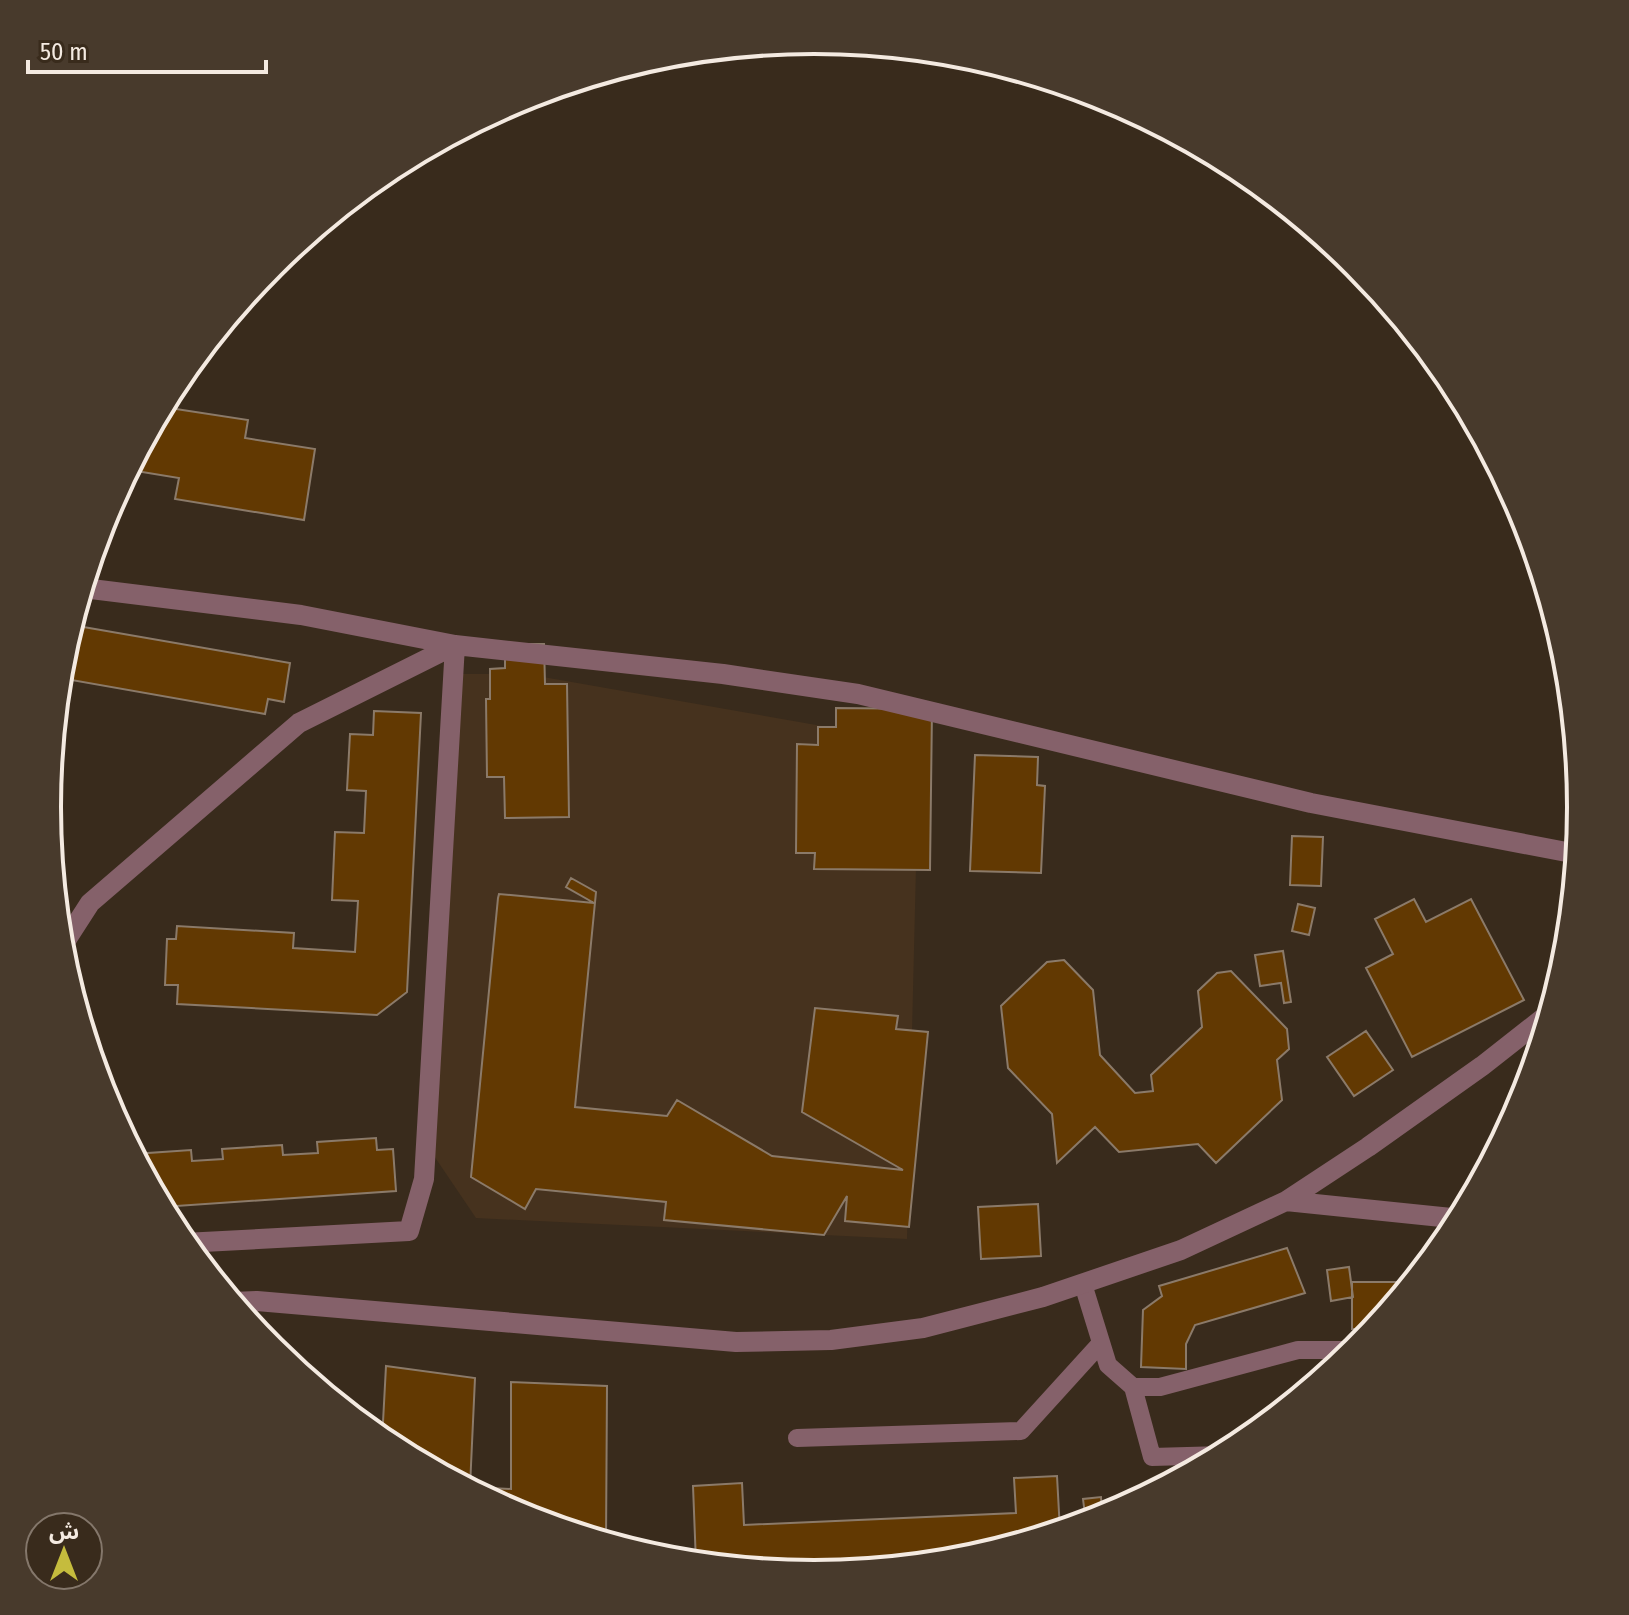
<svg xmlns="http://www.w3.org/2000/svg" width="1629" height="1615" font-family="'Fira Sans Condensed','Noto Sans Arabic',sans-serif">
<style>
.built{fill:#46321e}
.building{fill:#623902;stroke:#8b7a69;stroke-width:2}
.lines{fill:none;stroke-linecap:round;stroke-linejoin:round}
.service{stroke:#85616a;stroke-width:18}
.minor{stroke:#85616a;stroke-width:20}
.rim{fill:none;stroke:#f4eae1;stroke-width:4}
</style>
<rect width="100%" height="100%" fill="#392b1c"/>
<path class="built" d="M457,674h69l393,69 -12,496 -431,-21 -48,-71z"/>
<path class="building" d="M163,407l85,13 -3,18 70,11 -11,71 -129,-21 4,-21 -49,-8z
M105,514l8,2 -5,25 -10,-2z
M72,625l218,38 -6,39 -16,-3 -3,15 -205,-36 2,-21z
M505,644h39l1,40h22l2,133 -64,1 -1,-41h-17l-1,-78h4v-30l15,-1z
M836,708l96,1 -2,161 -116,-1 1,-16h-19l1,-109 21,1v-18h18z
M374,711l47,2 -14,279 -30,23 -200,-11 1,-19h-13l2,-46h9l1,-13 117,7 -1,15 62,4 3,-51 -26,-1 3,-68 29,1 2,-42 -19,-1 3,-56 23,1z
M975,755l63,2 -1,28 8,1 -4,87 -71,-2z
M1292,836l31,1 -2,49 -31,-1z
M571,878l25,14 -21,215 92,9 10,-16 95,56 131,14 -101,-58 13,-104 83,8 -2,13 32,3 -19,195 -64,-6 2,-25 -23,39 -160,-15 2,-18 -130,-13 -11,20 -54,-32 27,-279 1,-4 95,9 -28,-16z
M1414,899l12,23 45,-23 53,101 -112,57 -46,-89 27,-14 -18,-35z
M1298,904l17,4 -6,27 -17,-4z
M1283,951l8,51 -7,1 -3,-20 -21,3 -5,-31z
M1064,960l29,30 7,65 35,38 18,-2 -2,-16 51,-48 -4,-36 19,-18 14,-2 56,58 2,20 -12,11 5,40 -66,63 -18,-19 -79,8 -24,-25 -38,36 -5,-49 -44,-46 -7,-62 46,-44z
M1366,1031l27,39 -39,26 -27,-39z
M376,1138l1,12 16,-1 3,42 -234,16 -28,-53 57,-4 1,11 31,-2 -1,-10 60,-4 1,10 35,-2 -1,-11z
M1038,1204l3,52 -60,3 -3,-52z
M1287,1248l18,45 -110,32 -9,19v25l-45,-2 2,-57 19,-14 -3,-10z
M1349,1267l4,30 -22,4 -4,-31z
M1352,1282h61l-39,47h-22z
M386,1366l89,12 -5,109 41,2v-107l96,4 -1,156 -86,-26 -132,-71 -6,-4z
M1057,1476l3,55 -83,25 -244,11 -37,-4 -3,-77 49,-3 2,42 272,-12 -2,-35z
M1101,1497l1,16 -17,2 -2,-16z"/>
<g class="lines">
<path class="service" d="M1083,1284l25,81 25,22h27l138,-37h59
M1133,1387l19,70 71,-2
M797,1438l224,-7 79,-87"/>
<path class="minor" d="M83,588l218,27 154,30 268,29 135,20 453,109 266,51
M61,948l29,-45 209,-180 156,-78 -31,534 -15,52 -225,12
M1286,1201l175,18
M232,1302l25,-1 479,41 95,-2 92,-12 120,-31 138,-47 105,-49 82,-54 114,-81 69,-54"/>
</g>
<path d="M0 0H1629V1615H0ZM61 807a753 753 0 1 1 1506 0a753 753 0 1 1-1506 0Z" fill="#483a2c" fill-rule="evenodd"/>
<path class="rim" d="M61 807a753 753 0 1 1 1506 0a753 753 0 1 1-1506 0Z"/>
<g transform="translate(64 1551)"><circle r="38" fill="#392b1c" stroke="#84776b" stroke-width="2"/>
<path d="M0-6L14 30L0 20L-14 30Z" fill="#c5bc3d"/>
<text y="-12" font-size="22" font-weight="bold" text-anchor="middle" fill="#f4eae1">ش</text>
</g>
<path d="M28 60v12h238v-12" fill="none" stroke="#f4eae1" stroke-width="4"/>
<text x="40" y="60" font-size="24" fill="#f4eae1" stroke="#392b1c" stroke-width="6" paint-order="stroke">50 m</text>
</svg>
